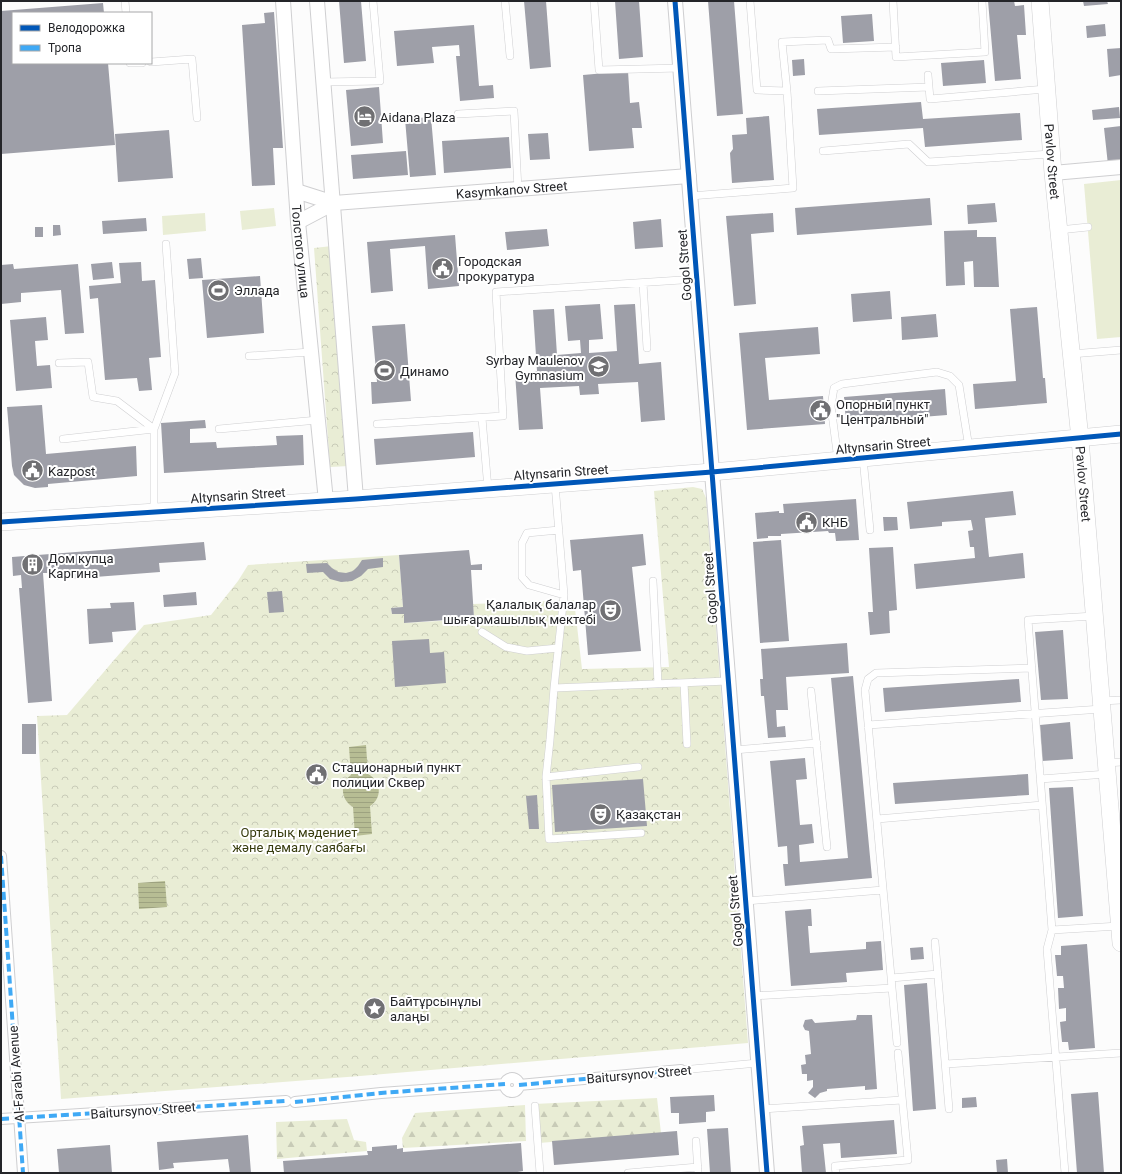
<svg xmlns="http://www.w3.org/2000/svg" width="1122" height="1174" font-family="Roboto,sans-serif">
<style>
.green{fill:#e9edd5}
.forest{fill:url(#forest-firs)}
.park{fill:url(#park-crowns)}
.water{fill:url(#water-rules)}
.building{fill:#9e9fa8}
.lines{fill:none;stroke-linecap:round;stroke-linejoin:round}
.service-casing{stroke:#cfcfd1;stroke-width:8}
.pedestrian-casing{stroke:#cfcfd1;stroke-width:12}
.minor-casing{stroke:#cfcfd1;stroke-width:16}
.tertiary-casing{stroke:#cfcfd1;stroke-width:18}
.service{stroke:#fff;stroke-width:7}
.pedestrian{stroke:#fff;stroke-width:10}
.minor{stroke:#fff;stroke-width:14}
.tertiary{stroke:#fff;stroke-width:17}
.quiet{stroke:#3fa9f5;stroke-width:4;stroke-dasharray:8 4;stroke-linecap:butt}
.cycleway-casing{stroke:#fff;stroke-width:8}
.cycleway{stroke:#0057b8;stroke-width:5}
.labels{text-anchor:middle;stroke-width:4;stroke-linejoin:round;paint-order:stroke}
.poi-label{font-size:13px;fill:#242529;stroke:#fff;text-anchor:start}
.street-label{font-size:13px;fill:#242529;stroke:#fff}
.park-label{font-size:13px;fill:#373c0e;stroke:#fff}
</style>
<defs>
<pattern id="forest-firs" width="22" height="20" patternUnits="userSpaceOnUse"><rect width="22" height="20" fill="#e9edd5"/><path d="M5 1l3.5 6h-7zM16 11l3.5 6h-7z" fill="#c8cbb7"/></pattern>
<pattern id="park-crowns" width="20" height="18" patternUnits="userSpaceOnUse"><rect width="20" height="18" fill="#e9edd5"/><path d="M2 6a3 3 0 1 1 6 0M12 15a3 3 0 1 1 6 0" fill="none" stroke="#c8cbb7"/></pattern>
<pattern id="water-rules" width="6" height="5" patternUnits="userSpaceOnUse"><rect width="6" height="5" fill="#b7bd94"/><path d="M0 2.5h6" fill="none" stroke="#9da280"/></pattern>
</defs>
<rect width="100%" height="100%" fill="#fcfcfc"/>
<path class="green" d="M1121,180v157l-24,2 -13,-155z
M274,208l2,18 -34,4 -2,-19z
M205,213l1,18 -43,4 -1,-19z"/>
<path class="forest" d="M657,1098l4,35 -122,10 -5,-39z
M525,1105l1,36 -123,7 -1,-10 13,-25z
M347,1119l7,21 12,2 1,9 -90,8 -1,-37z"/>
<path class="park" d="M332,246l17,220 -19,1 -16,-219z
M693,487l9,2 4,9 42,545 -388,33 -299,23 -24,-383 30,-1 77,-90 67,-10 27,-34 10,-16 151,-10 4,52 -12,1 1,6h12l1,9 69,-4 -1,-15 101,-4 8,69 87,-2 -15,-176z"/>
<path class="water" d="M366,745l2,29c13,7 15,23 2,32l2,28 -17,2 -2,-29c-12,-7 -14,-23 -2,-32l-2,-28z
M165,881l2,26 -28,2 -1,-26z"/>
<path class="building" d="M339,1h22l5,60 -22,2z
M524,1h22l5,66 -21,2z
M615,1h24l4,56 -24,2z
M708,1h26l9,113 -26,2z
M988,1h26l1,5 9,-1 2,30h-9l4,44 -26,2z
M1083,1h24l1,3 -24,2z
M103,3l1,10h-91v50h95l7,82 -114,9v-143z
M274,12l9,136h-10l2,37 -23,1 -10,-161 23,-2 -1,-10z
M872,14l2,27 -31,2 -2,-27z
M1105,24l1,12 -19,2 -1,-12z
M474,25l5,61 14,-1 1,13 -34,3 -4,-45h4l-1,-11 -27,2 2,16 -37,3 -3,-35z
M1121,48v27l-12,2 -2,-28z
M804,59l1,16 -12,1 -1,-16z
M984,60l2,23 -43,3 -2,-23z
M628,71l2,32 9,-1 3,26h-10l2,20 -45,3 -6,-76z
M379,87l4,56 -32,3 -5,-56z
M921,102l2,17 97,-6 2,27 -97,7 -2,-19 -104,7 -2,-26z
M1119,107l1,11 -27,2 -1,-10z
M769,116l5,64 -42,3 -2,-30 3,-4 -1,-14 15,-1 -1,-16z
M431,117l5,58 -26,2 -5,-58z
M1121,126v37l-13,2 -4,-37z
M169,130l4,48 -55,4 -3,-48z
M548,133l2,26 -20,1 -2,-26z
M509,137l2,31 -67,5 -2,-32z
M406,151l2,24 -55,4 -2,-24z
M930,198l2,27 -135,10 -2,-27z
M995,203l2,19 -29,2 -1,-19z
M773,213l1,19 -23,2 5,70 -22,2 -8,-90z
M146,218l1,13 -44,3 -1,-13z
M661,219l2,28 -28,2 -2,-27z
M53,225h7l1,10 -8,1z
M35,227h8v10h-8z
M547,229l2,17 -42,4 -2,-18z
M977,230v7h19l3,50h-25l-1,-26 -9,1 1,23 -19,1 -2,-55z
M455,235l4,51 -31,3 -3,-43 -35,3 3,42 -22,2 -4,-51z
M201,258l2,20 -14,1 -2,-20z
M112,262l2,16 -21,2 -2,-16z
M141,262l1,19 13,-1 6,77 -12,1 3,32 -13,1 -2,-13 -32,2 -7,-82 -8,1 -1,-13 32,-3 -2,-20z
M13,264l1,5 64,-5 6,69 -19,1 -4,-44 -40,3v9l-20,2v-39z
M260,276l4,57 -57,5 -5,-58z
M890,291l2,28 -39,3 -2,-28z
M600,304l3,35 -14,1v13l28,-2 -3,-46 21,-1 4,60 22,-2 4,58 -24,2 -3,-40 -40,2 1,10 -19,1 -1,-9 -39,2 3,41 -24,1 -4,-57 22,-2 -4,-61 21,-1 3,46 24,-2 -1,-13 -12,1 -3,-35z
M1037,307l6,71h2l2,25 -72,6 -2,-25 43,-3 -6,-72z
M936,314l2,23 -36,3 -1,-23z
M46,317l2,23 -13,1 2,25 13,-1 2,23 -36,3 -6,-71z
M405,324l6,77 -39,3 -1,-22h6l-5,-56z
M818,327l2,27 -55,4 4,42 54,-4 2,28 -78,6 -8,-97z
M945,389l2,26 -101,8 -2,-26z
M42,405l4,49 90,-8 1,30 -89,8v3l-13,1 -11,-3 -10,-10 -2,-9 -5,-59z
M205,420l1,8 -16,1v14l26,-1 1,6 60,-3 -1,-9 27,-1 1,30 -140,8 -3,-50z
M473,432l2,25 -99,8 -2,-26z
M1013,491l3,24 -31,3 4,39 34,-4 2,25 -109,11 -2,-25 61,-6 -1,-11h-4l-2,-16 5,-1 -2,-10 -29,2v4l-32,3 -3,-27z
M856,499l3,41 -23,1 -1,-8h-6l-1,-2 -47,3v2h-13v2l-11,1 -2,-26 24,-2v2h5l-1,-9z
M883,517h14l1,13 -14,1z
M643,534l3,31 -14,2 9,84 -53,4 -7,-85 -8,1 -3,-31z
M781,540l8,101 -29,2 -7,-101z
M204,542l2,18 -47,3 1,9 -104,8 -1,-7h-12l9,128 -24,2 -9,-115h3l-1,-13 -8,1 -1,-19z
M893,547l4,63 -8,1 1,22 -20,2 -2,-23h5l-4,-64z
M469,550l2,15 11,-1v6h-11l3,48 -70,5v-9h-12l-1,-6 12,-1 -4,-52z
M383,558v9l-15,2 -7,7 -9,5 -11,1 -11,-3 -7,-7 -16,1 -1,-9 21,-1 5,5 6,4 8,1 7,-2 5,-5 4,-6z
M282,591l2,21 -15,1 -2,-21z
M196,592l1,13 -33,2 -1,-12z
M134,602l2,28 -24,2 1,10 -24,2 -2,-35 24,-1 -1,-5z
M1063,630l5,69 -27,1 -6,-68z
M429,639l1,14 14,-1 2,31 -51,4 -3,-46z
M847,643l2,30 -63,4 2,33h-12l1,17 8,-1 1,11 -18,1 -4,-42h-3l-1,-17h3l-2,-30z
M853,676l19,202 -87,8 -2,-22h5l-1,-18 -9,1 -8,-86 35,-3 2,21 -11,1 4,45 12,-1 2,19 -15,2 1,17 48,-4 -17,-180z
M1019,679l2,23 -136,10 -2,-24z
M1070,722l3,37 -31,2 -2,-36z
M22,724h14v30h-14z
M1028,774l1,21 -134,9 -2,-21z
M643,779l4,47 -92,6 -3,-47z
M1073,787l10,129 -25,2 -9,-130z
M537,795l2,34h-10l-3,-33z
M811,909l1,17h-4l2,27 56,-4v-7l15,-1 2,29 -37,3 1,9 -56,4 -6,-75z
M1087,944l8,104 -26,2 -1,-8h-6l-2,-20 6,-1v-13l-7,1 -1,-21h6l-1,-12h-6l-2,-21h6v-9z
M923,947l1,12 -13,1 -1,-12z
M927,983l9,126 -23,2 -9,-126z
M857,1015h15l5,74 -12,1v-4l-38,3v2l-7,2 -5,5 -7,-5 5,-6v-7l-6,1v-7h-5l-1,-9 5,-1 -1,-9 6,-1 -2,-23 -4,-1 -2,-4 2,-6 7,-1 3,4 41,-3z
M1098,1092l6,81h-27l-6,-79z
M714,1095l1,16 -9,1v10l-27,2v-11h-8l-1,-16z
M976,1097l1,10 -15,1v-10z
M894,1120l3,34 -56,4 -1,-15 -17,1 3,29h-24l-2,-27 4,-1 -2,-19z
M728,1128l3,45h-21l-3,-44z
M677,1131l2,24 -125,10 -2,-24z
M248,1135l3,38h-21l-2,-14 -55,4 1,5 -15,2 -2,-28z
M521,1143l2,28 -11,2h-228l-1,-12 85,-6 -1,-4h5v-4l25,-2v4l6,-1v4z
M110,1145l2,28h-53l-2,-24z
M1007,1159l1,14h-11l-1,-13z"/>
<g class="lines">
<defs>
<path id="service" d="M125,1l1,12
M505,1l5,55
M594,1l5,69 81,-2
M893,1l3,56 89,-5 -3,-51
M151,62l41,-3 5,59
M130,63h12
M928,75l2,24 116,-10
M324,82l56,-1 -7,-80
M787,91l-5,-49 46,-2 3,9 65,-2
M818,91l111,-4
M458,114l56,-3 4,79
M823,151l86,-7 19,18 123,-8
M690,196l103,-8 -6,-97 -30,-1 -7,-89
M1059,230l29,-3
M643,283l4,65
M1071,354l50,-4
M249,356l62,-4
M59,363l29,-1 5,35 24,4 37,28
M482,418l6,71
M377,424l126,-8 -7,-124 201,-13
M219,429l99,-9
M63,439l91,-10
M863,458l7,72
M838,460l-7,-54 3,-18 8,-4 95,-12 13,4 9,9 10,63
M154,512v-83l21,-56 -9,-129
M559,530l-32,3 -5,10v34l7,8 35,10
M653,581l5,103
M482,632l24,15 21,4 31,-3
M684,683l3,61
M554,688l10,-93 -9,-111
M811,691l16,156
M1101,701l20,-1
M868,725l234,-16
M734,750l83,-7
M1107,763l14,-1
M546,777l92,-10
M1040,779l67,-5
M877,819l165,-14
M641,833l-92,6 -3,-62 4,-37 4,-52 174,-7
M746,901l137,-11
M1052,930l67,-4
M935,942l14,167
M891,978l47,-4
M753,996l139,-8
M897,1043l-32,-353 3,-11 8,-6 156,-5
M946,1064l175,-11
M681,1070l77,-7
M535,1106l5,67
M762,1109l140,-9
M696,1141l2,32
M628,1173l70,-6
M836,1173l-1,-7 73,-6 -10,-107
M1065,1173l-18,-224 5,-19 -24,-310 66,-4"/>
<path id="pedestrian" d="M1,856l22,317
M505 1085a7 7 0 1 1 14 0a7 7 0 1 1-14 0Z
M519,1085l162,-15
M295,1102l86,-9 124,-9
M1,1119l285,-18"/>
<g id="minor">
<path id="s1" d="M283,1l15,221 28,279"/>
<path d="M317,1l39,498"/>
<path d="M675,1l92,1172"/>
<path d="M1053,173l68,-6"/>
<path id="s2" d="M296,191l38,12 355,-27"/>
<path d="M298,222l36,-19"/>
</g>
<g id="tertiary">
<path id="s3" d="M1040,1l13,172 27,266 41,504"/>
<path d="M1,522l355,-23 356,-27 409,-38"/>
</g>
</defs>
<use href="#service" class="service-casing"/>
<use href="#pedestrian" class="pedestrian-casing"/>
<use href="#minor" class="minor-casing"/>
<use href="#tertiary" class="tertiary-casing"/>
<use href="#service" class="service"/>
<use href="#pedestrian" class="pedestrian"/>
<use href="#minor" class="minor"/>
<use href="#tertiary" class="tertiary"/>
<path class="quiet" d="M1,856l22,317
M519,1085l162,-15
M295,1102l86,-9 124,-9
M1,1119l285,-18"/>
<defs>
<path id="cycleway" d="M675,1l92,1172
M1,522l355,-23 356,-27 409,-38"/>
</defs>
<use href="#cycleway" class="cycleway-casing"/>
<use href="#cycleway" class="cycleway"/>
</g>
<defs>
<symbol id="hotel-disc" viewBox="-11 -11 22 22"><circle r="9.5" fill="#707073" stroke="#fff"/><path d="M-6-4.5h1.5V1H6V5H4.5V3h-9V5H-6ZM-4 0a1.8 1.8 0 1 1 3.6 0ZM.5 0V-2.5h3Q6-2.5 6 0Z" fill="#fff"/></symbol>
<symbol id="civic-disc" viewBox="-11 -11 22 22"><circle r="9.5" fill="#707073" stroke="#fff"/><path d="M-.6-6.5H3V-4.5H.6V-3L4-1V1h2V6H-6V1h2V-1L-.6-3ZM-1.2 2.5V6h2.4V2.5Z" fill="#fff"/></symbol>
<symbol id="stadium-disc" viewBox="-11 -11 22 22"><circle r="9.5" fill="#707073" stroke="#fff"/><path d="M0-5a6.5 5 0 1 0 0 10a6.5 5 0 1 0 0-10ZM-3.5-1.8h7v3.6h-7Z" fill="#fff"/></symbol>
<symbol id="school-disc" viewBox="-11 -11 22 22"><circle r="9.5" fill="#707073" stroke="#fff"/><path d="M0-5L7-2L0 1L-7-2ZM-4 1L0 2.5L4 1V4Q0 6-4 4Z" fill="#fff"/></symbol>
<symbol id="building-disc" viewBox="-11 -11 22 22"><circle r="9.5" fill="#707073" stroke="#fff"/><path d="M-4-6H4V6H1V3H-1V6H-4ZM-2.5-4.3h1.7v1.8h-1.7ZM.8-4.3h1.7v1.8H.8ZM-2.5-1h1.7V.8h-1.7ZM.8-1h1.7V.8H.8Z" fill="#fff"/></symbol>
<symbol id="theatre-disc" viewBox="-11 -11 22 22"><circle r="9.5" fill="#707073" stroke="#fff"/><path d="M-5-5.5Q0-4 5-5.5V0Q5 5 0 6Q-5 5-5 0ZM-3.3-2.5H-1v1.5H-3.3ZM1-2.5H3.3v1.5H1ZM-2.8 1Q0 5.5 2.8 1Z" fill="#fff"/></symbol>
<symbol id="sight-disc" viewBox="-11 -11 22 22"><circle r="9.5" fill="#707073" stroke="#fff"/><path d="M0-6L1.8-2.2L6-1.7L2.9 1.2L3.7 5.4L0 3.3L-3.7 5.4L-2.9 1.2L-6-1.7L-1.8-2.2Z" fill="#fff"/></symbol>
</defs>
<g fill-rule="evenodd">
<use href="#hotel-disc" x="352" y="104" width="25" height="25"/>
<use href="#civic-disc" x="430" y="256" width="25" height="25"/>
<use href="#stadium-disc" x="206" y="278" width="25" height="25"/>
<use href="#school-disc" x="586" y="354" width="25" height="25"/>
<use href="#stadium-disc" x="372" y="358" width="25" height="25"/>
<use href="#civic-disc" x="808" y="398" width="25" height="25"/>
<use href="#civic-disc" x="20" y="458" width="25" height="25"/>
<use href="#civic-disc" x="794" y="510" width="25" height="25"/>
<use href="#building-disc" x="20" y="552" width="25" height="25"/>
<use href="#theatre-disc" x="598" y="598" width="25" height="25"/>
<use href="#civic-disc" x="304" y="762" width="25" height="25"/>
<use href="#theatre-disc" x="588" y="802" width="25" height="25"/>
<use href="#sight-disc" x="362" y="996" width="25" height="25"/>
</g>
<g class="labels">
<g class="poi-label">
<text x="380" y="122">Aidana Plaza</text>
<text x="458" y="266">Городская<tspan x="458" dy="15">прокуратура</tspan></text>
<text x="234" y="295">Эллада</text>
<text x="584" y="365" text-anchor="end">Syrbay Maulenov<tspan x="584" dy="15">Gymnasium</tspan></text>
<text x="400" y="376">Динамо</text>
<text x="836" y="409">Опорный пункт<tspan x="836" dy="15">"Центральный"</tspan></text>
<text x="48" y="476">Kazpost</text>
<text x="822" y="527">КНБ</text>
<text x="48" y="563">Дом купца<tspan x="48" dy="15">Каргина</tspan></text>
<text x="596" y="609" text-anchor="end">Қалалық балалар<tspan x="596" dy="15">шығармашылық мектебі</tspan></text>
<text x="332" y="772">Стационарный пункт<tspan x="332" dy="15">полиции Сквер</tspan></text>
<text x="616" y="819">Қазақстан</text>
<text x="390" y="1006">Байтұрсынұлы<tspan x="390" dy="15">алаңы</tspan></text>
</g>
<g class="street-label">
<text dy="5" stroke="none"><textPath href="#s3" startOffset="161">Pavlov Street</textPath></text>
<text dy="5" stroke="none"><textPath href="#s2" startOffset="218">Kasymkanov Street</textPath></text>
<text dy="5" stroke="none"><textPath href="#s1" startOffset="251">Толстого улица</textPath></text>
<text transform="translate(684 265) rotate(-94)" y="5">Gogol Street</text>
<text transform="translate(883 445) rotate(-5)" y="5">Altynsarin Street</text>
<text transform="translate(561 472) rotate(-4)" y="5">Altynsarin Street</text>
<text dy="5" stroke="none"><textPath href="#s3" startOffset="485">Pavlov Street</textPath></text>
<text transform="translate(238 495) rotate(-4)" y="5">Altynsarin Street</text>
<text transform="translate(710 588) rotate(-94)" y="5">Gogol Street</text>
<text transform="translate(735 911) rotate(-95)" y="5">Gogol Street</text>
<text transform="translate(16 1074) rotate(-94)" y="5">Al-Farabi Avenue</text>
<text transform="translate(639 1074) rotate(-5)" y="5">Baitursynov Street</text>
<text transform="translate(143 1110) rotate(-4)" y="5">Baitursynov Street</text>
</g>
<g class="park-label">
<text x="299" y="837">Орталық мәдениет<tspan x="299" dy="15">және демалу саябағы</tspan></text>
</g>
</g>
<rect width="1122" height="1174" fill="none" stroke="#242529" stroke-width="4"/>
<rect x="12" y="12" width="140" height="52" fill="#ffffff" stroke="#a7a8a9"/>
<rect x="20" y="25" width="20" height="6" fill="#0057b8" stroke="#a7a8a9"/>
<text x="48" y="32" font-size="12" fill="#242529">Велодорожка</text>
<rect x="20" y="45" width="20" height="6" fill="#3fa9f5" stroke="#a7a8a9"/>
<text x="48" y="52" font-size="12" fill="#242529">Тропа</text>
</svg>
